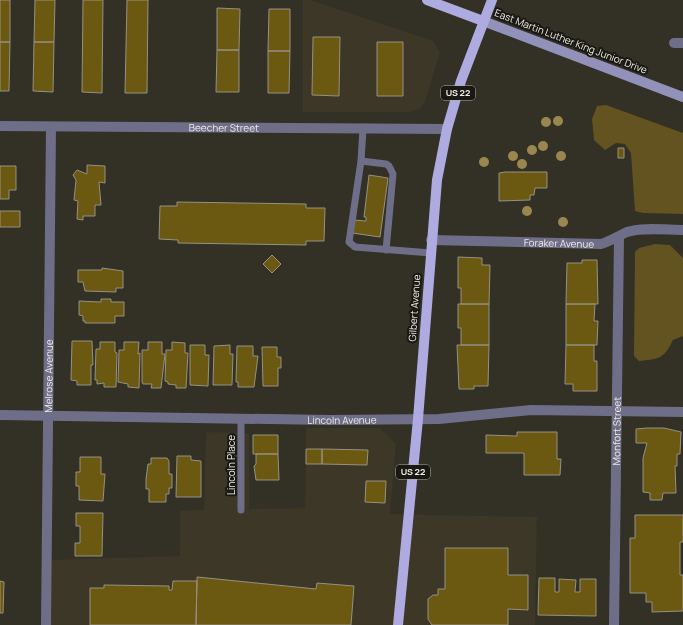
<svg xmlns="http://www.w3.org/2000/svg" width="683" height="625" font-family="Manrope,sans-serif">
<style>
.built{fill:#3c3726}
.green{fill:#635320}
.building{fill:#6c5911;stroke:#959184}
.lines{fill:none;stroke-linecap:round;stroke-linejoin:round}
.service{stroke:#6f6e88;stroke-width:7}
.minor{stroke:#6f6e88;stroke-width:10}
.tertiary{stroke:#6f6e88;stroke-width:10}
.secondary{stroke:#9291ba;stroke-width:10}
.primary{stroke:#aeabe0;stroke-width:10}
.tree{fill:#99874f}
.labels{text-anchor:middle;stroke-width:4;stroke-linejoin:round;paint-order:stroke}
.shield{fill:#191813;stroke:#aeaca6;stroke-width:1}
.shield-label{font-size:9px;font-weight:bold;fill:#eeece5}
.street-label{font-size:10px;fill:#eeece5;stroke:#191813}
</style>
<rect width="100%" height="100%" fill="#333025"/>
<path class="built" d="M303,0h7l123,41 7,11 -15,50 -5,6 -9,4h-108z
M306,428h74l16,16 -6,70 147,3 -2,108h-489l1,-65 133,-4v-45l24,-1 2,-78 43,1v76l56,-1z"/>
<path class="green" d="M606,105l77,28v81l-40,-1 -8,-2 -4,-58 -6,-9 -9,-1 -11,7 -11,-10 -2,-21 5,-13z
M655,244l15,1 13,13v78l-10,4c-9,19 -14,19 -34,21l-5,-5 1,-104 4,-4z"/>
<path class="building" d="M0,0h10v42h-10z
M35,0h20l-1,42h-20z
M83,0h20l-1,93 -20,-1z
M127,0h21l-1,93h-22z
M217,8l23,1 -1,41h-22z
M269,9h21v42h-22z
M313,37h27l-1,59 -27,-1z
M0,42h10l-1,49h-9z
M34,42h20l-1,50 -20,-1z
M377,42h26v54h-26z
M217,50h22v42h-23z
M268,51h22l-1,42h-21z
M618,148h6v10h-6z
M87,165l18,1v17l-6,-1 2,23h-6v11h-12v4l-6,-1 1,-18 -4,-1 2,-20 -3,-5 4,-5 10,4z
M0,166h16v24h-7v9h-9z
M505,172h42v16h-12l-1,7h-4v5l-31,1v-28z
M369,175l19,3 -8,59 -28,-4 2,-13 12,1v-4h-2z
M177,202l129,2v4h19l-1,33h-18v4l-128,-2v-3l-19,-1 1,-33h17z
M0,211h20v16h-20z
M272,255l9,9 -9,9 -9,-9z
M458,257l24,1v7h8l-1,39h-28v-16h-3z
M582,260h15l1,44h-32l1,-41h15z
M102,268l21,3v17h-7v4l-31,-1 -2,-9h-5v-12h24z
M101,299h10v3h13v14h-9v7h-30v-2h-2v-5l-4,-1v-14l22,1z
M458,304h31v41h-28v-17h-3z
M566,304h29l-1,17h4l-1,24h-31z
M72,341h20l1,24h-2v20h-14v-4l-6,-1z
M100,342h15v10l2,1 -1,34h-12v-4l-7,1v-4h-2l1,-31h4z
M124,342h15l-1,12 2,-1 -1,35 -11,-1v-3l-10,-2 1,-32h5z
M148,342h14v12h3l-4,34h-10l1,-4h-9l-1,-2v-32h6z
M172,342l13,1v10h3l-2,35h-10v-3l-8,-1v-2l-3,-1 1,-31h6z
M190,345h15v10h4l-1,31 -18,-1z
M230,345v9h3l-1,31h-19l1,-39z
M457,345h32l-1,41h-14v3h-15z
M566,345h28v16h3v30h-24v-7h-8z
M237,346h16v10h5l-4,31h-16v-5h-2z
M262,347h15v10h4v11h-3v18h-15z
M647,428h17l17,4 -1,22h-3v12h-2l1,27h-13l-1,7h-12v-7l-7,-1v-34l4,-15h-11v-14z
M517,432h40v27h4l-1,16h-36v-22h-38v-18l31,1z
M253,435h25v19h-25z
M306,449h16v15h-16z
M322,449l46,1 -1,15 -45,-1z
M256,454h22l1,26h-23l-2,-14 2,-2z
M177,456h14v4l10,1v36h-25z
M80,457h21v17h4l-2,27 -24,-1v-14h-3v-14h4z
M151,458h16l2,3v13h3v14h-3v6h-3v8h-17v-13h-3v-10l2,-15h3z
M366,481h20l-1,22 -20,-1z
M76,513h27l-1,43h-27v-13h5v-17h-4z
M635,515h48v27h-3v33h3v36l-31,1v-10h-6v-9h-16v-55h5z
M445,548h63v27h20v35l-20,-1v16h-76l-4,-6v-20l5,-4h5v-6h7z
M197,577l119,12 1,-6 37,3 -3,39h-155z
M539,578h16v14h4v-13l17,1 -1,12h5v-13h16v37l-58,-1z
M0,581l4,1 -1,31h-3z
M173,581h24l-1,44h-106v-37h14v-3l65,1v4h3z"/>
<g class="lines">
<path class="service" d="M363,129l-2,32 -12,81 6,5 76,6
M361,161l25,3 3,2 4,8 -7,76
M241,510v-90"/>
<g class="minor">
<path d="M674,43h9"/>
<path id="s1" d="M0,126l447,3"/>
<path id="s2" d="M431,240l170,4c10,-3 17,-8 26,-12 14,-5 41,-2 56,-2"/>
<path id="s3" d="M46,625l5,-498"/>
<path id="s4" d="M614,625l5,-388"/>
</g>
<path class="tertiary" id="s5" d="M0,415l330,5 109,-1 92,-9 152,2"/>
<path class="secondary" d="M483,21l200,76"/>
<path class="primary" d="M427,0l56,21
M398,625l20,-206 19,-239 10,-51 14,-48 31,-81"/>
</g>
<g class="tree">
<circle cx="558" cy="121" r="5"/>
<circle cx="546" cy="122" r="5"/>
<circle cx="543" cy="146" r="5"/>
<circle cx="532" cy="150" r="5"/>
<circle cx="513" cy="156" r="5"/>
<circle cx="561" cy="156" r="5"/>
<circle cx="484" cy="162" r="5"/>
<circle cx="522" cy="164" r="5"/>
<circle cx="527" cy="211" r="5"/>
<circle cx="563" cy="222" r="5"/>
</g>
<g class="labels">
<g class="shield">
<rect x="441" y="86" width="34" height="14" rx="3"/>
<rect x="396" y="465" width="34" height="14" rx="3"/>
</g>
<g class="shield-label">
<text x="458" y="96">US 22</text>
<text x="413" y="475">US 22</text>
</g>
<g class="street-label">
<text transform="translate(571 41) rotate(21)" y="4">East Martin Luther King Junior Drive</text>
<text dy="4" stroke="none"><textPath href="#s1" startOffset="224">Beecher Street</textPath></text>
<text dy="4" stroke="none"><textPath href="#s2" startOffset="128">Foraker Avenue</textPath></text>
<text transform="translate(414 308) rotate(-86)" y="4">Gilbert Avenue</text>
<text dy="4" stroke="none"><textPath href="#s3" startOffset="249">Melrose Avenue</textPath></text>
<text dy="4" stroke="none"><textPath href="#s5" startOffset="342">Lincoln Avenue</textPath></text>
<text dy="4" stroke="none"><textPath href="#s4" startOffset="194">Monfort Street</textPath></text>
<text transform="translate(231 465) rotate(-90)" y="4">Lincoln Place</text>
</g>
</g>
</svg>
